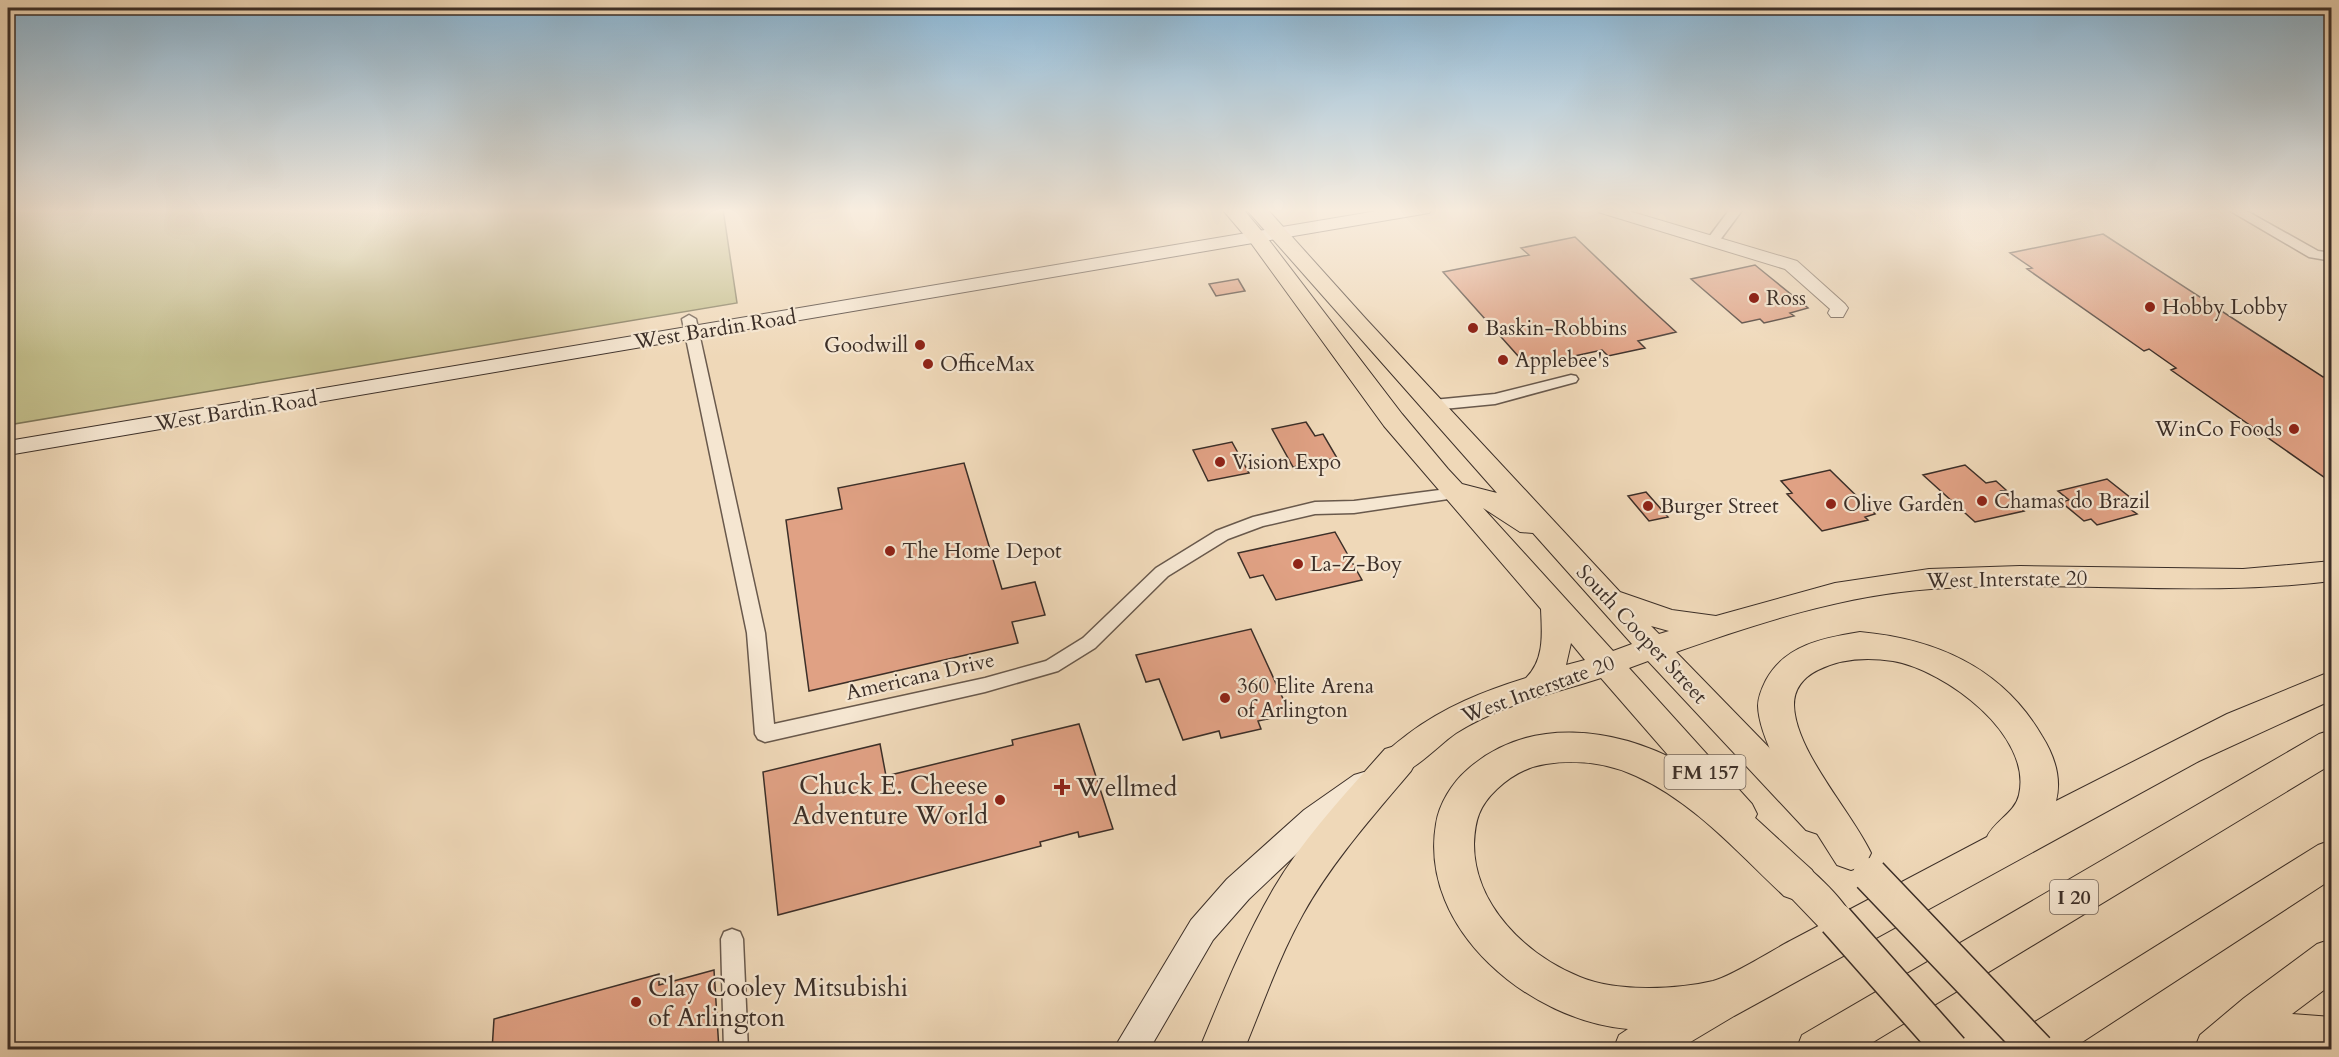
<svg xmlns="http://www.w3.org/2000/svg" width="2339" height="1057" font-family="Cardo,serif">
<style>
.green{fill:#c1bc89;stroke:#7e7658;stroke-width:1.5}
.building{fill:#e0a184;stroke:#3c2f28;stroke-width:1.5}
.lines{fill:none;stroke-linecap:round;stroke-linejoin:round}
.minor-casing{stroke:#69594c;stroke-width:3}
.tertiary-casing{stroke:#69594c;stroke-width:2}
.secondary-casing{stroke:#3c2f28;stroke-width:2}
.primary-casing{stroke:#3c2f28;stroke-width:2}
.motorway-casing{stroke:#3c2f28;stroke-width:2}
.minor{fill:#f5e6d1;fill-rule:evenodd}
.tertiary{fill:#f5e6d1;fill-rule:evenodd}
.secondary{fill:#f5e6d1;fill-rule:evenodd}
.primary{fill:#efd8b8;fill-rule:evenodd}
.motorway{fill:#efd8b8;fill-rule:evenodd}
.primary-bridge-casing{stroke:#3c2f28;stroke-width:37;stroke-linecap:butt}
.primary-bridge{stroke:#efd8b8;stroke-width:34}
.poi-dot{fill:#8f2418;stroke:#f5e6d1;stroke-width:2}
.labels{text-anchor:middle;stroke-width:4.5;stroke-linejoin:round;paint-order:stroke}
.shield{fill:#f5e6d1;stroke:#74665b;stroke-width:1.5}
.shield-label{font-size:20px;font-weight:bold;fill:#3c2f28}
.poi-label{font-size:21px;fill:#3c2f28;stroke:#f5e6d1;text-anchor:start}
.street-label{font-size:21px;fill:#3c2f28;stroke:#f5e6d1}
.near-poi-label{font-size:26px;fill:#3c2f28;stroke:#f5e6d1;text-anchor:start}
</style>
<rect width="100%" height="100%" fill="#efd8b8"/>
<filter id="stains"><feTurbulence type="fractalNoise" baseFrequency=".00333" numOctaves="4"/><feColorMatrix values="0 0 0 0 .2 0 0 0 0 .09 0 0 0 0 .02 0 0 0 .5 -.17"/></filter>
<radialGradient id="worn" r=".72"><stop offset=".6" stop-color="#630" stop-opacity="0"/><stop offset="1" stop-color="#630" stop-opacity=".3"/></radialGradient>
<path class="green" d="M8,209h715l14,94 -729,122z"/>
<path class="building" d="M2103,234l220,143 8,-2v107l-160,-112 5,-2 -27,-19 -5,2 -117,-82 5,-1 -22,-15z
M1575,237l64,61 37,34 -38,9 7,7 -37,8 -6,-6 -32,7 5,5 -19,4 -4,-4 -24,5 -85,-95 86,-17 -8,-7z
M1755,265l16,13 37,30 -18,5 4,3 -30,7 -4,-4 -18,4 -51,-44z
M1238,279l7,12 -29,5 -7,-12z
M1306,422l9,14 8,-2 14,24 -44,9 -21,-38z
M1232,442l17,31 -41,8 -15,-31z
M964,463l38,126 33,-7 10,33 -33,7 6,21 -209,48 -23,-171 56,-11 -4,-21z
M1965,465l21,18 10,-2 10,9 -5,1 23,20 -49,11 -52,-47z
M1830,470l45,44 -10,3 3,3 -46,11 -35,-37 5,-1 -11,-12z
M2107,479l34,27 -11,3 7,5 -40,11 -6,-6 -7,2 -23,-19 8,-2 -11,-9z
M1646,492l22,25 -19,4 -21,-25z
M1335,532l27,48 -86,20 -13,-25 -13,3 -12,-25z
M1251,629l39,85 -32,7 3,8 -40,9 -2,-7 -36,9 -24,-61 -13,3 -10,-27z
M1079,724l34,105 -34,8 -1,-5 -38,10 1,4 -263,69 -15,-143 117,-28 6,32 127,-31 -1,-5z
M714,970l5,80h-227l2,-31 165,-45v11z"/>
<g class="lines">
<defs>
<path id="minor" d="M1730,209h13l-26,35h-10l-1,-3z
M2227,209h16l75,42 14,2v8l-23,-4z
M689,315l7,4 69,314 9,91 211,-46 61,-17 37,-23 73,-70 60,-37 37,-14 62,-15 39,-1 101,-13 6,1 2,4 -2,4 -6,1 -101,15 -39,1 -52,12 -35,13 -60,37 -73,72 -37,23 -73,21 -220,50 -7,-3 -3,-5 -8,-101 -65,-314z
M1571,375l5,1 2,3 -2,3 -81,22 -62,6 -7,-5 7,-5 62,-6z
M732,929l8,3 3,7 5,111h-24l-3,-111 3,-7z"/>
<path id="tertiary" d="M1596,209h26l175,52 48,43 3,4 -5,9h-12l-3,-4 2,-4 -45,-40 -187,-57z"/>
<path id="secondary" d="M1389,209h43l-3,4 -6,1 -1415,241v-14z
M1364,772l10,3 4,9 -4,9 -50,35 -75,71 -36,41 -64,110h-36l78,-130 36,-41 77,-69 50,-35z"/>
<path id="primary" d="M1222,209h21l22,26 137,179 46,55 14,15 35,9 -251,-284h21l99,110 254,273 52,18 44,6 119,-33 94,-14 91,-3 223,3 89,-8v20c-136,17 -266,-2 -401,8 -87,6 -173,34 -255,63l154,158 5,10 -5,10 -12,4 -12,-4 -158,-169 -19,7 123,136 5,10 -5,10 -12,4 -12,-4 -127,-146c-49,16 -101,27 -145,55 -15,10 -40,37 -56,40 -4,0 -9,-2 -13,-4l-5,-9c6,-12 16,-18 26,-26 36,-27 76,-43 118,-56 19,-19 16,-45 15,-69l-157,-183 -133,-183zM1483,508l37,24 13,1 99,111 -19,7zM1651,626l18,5 -10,3zM1571,643l14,17 -19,5z
M1786,854c21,8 58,45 68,66l-5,11 -13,5 -13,-5 -49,-51 -5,-11 5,-11z"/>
<path id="motorway" d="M1860,632c76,7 142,35 182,104 12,19 20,42 14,65l171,-87 105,-43v29l-133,61 -465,255 -57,34h-64l6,-15 9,-6c-97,-8 -210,-99 -192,-205 3,-20 16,-41 31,-54 61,-55 149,-43 216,-6 49,27 88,70 129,106l6,13 -6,13 -14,5 -14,-5c-46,-43 -90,-94 -148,-120 -28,-13 -60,-17 -90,-12 -20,3 -35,12 -49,25 -18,17 -22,31 -23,55 0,61 52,111 106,133 36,15 95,13 133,4 19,-5 58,-30 77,-40 66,-35 131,-69 197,-104 7,-16 28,-24 32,-42 14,-60 -74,-125 -126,-134 -26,-4 -51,-3 -75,9 -14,7 -24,18 -24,35 1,46 57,106 77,148l-6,12 -14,5 -14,-5c-23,-37 -78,-117 -79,-159 0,-9 4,-18 8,-26 19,-35 57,-42 94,-48z
M2332,730v34l-472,286h-64l6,-15 517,-301z
M1398,745l13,4 6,11 -6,11c-38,45 -79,91 -108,143 -24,43 -40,90 -59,136h-45c23,-55 45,-111 75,-162 30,-51 72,-95 111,-139z
M2332,840v39l-262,171h-62l6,-15 304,-190z
M2332,939v45l-40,30 40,3v33h-138l6,-15 44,-37 73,-54z"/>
</defs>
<use href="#minor" class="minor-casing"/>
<use href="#tertiary" class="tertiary-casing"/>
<use href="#secondary" class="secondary-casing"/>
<use href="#primary" class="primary-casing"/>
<use href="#motorway" class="motorway-casing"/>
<use href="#minor" class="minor"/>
<use href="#tertiary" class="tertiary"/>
<use href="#secondary" class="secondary"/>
<use href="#primary" class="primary"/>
<use href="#motorway" class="motorway"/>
<defs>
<path id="primary-bridge" d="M1870,875l167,175
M1836,920l115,130"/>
</defs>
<use href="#primary-bridge" class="primary-bridge-casing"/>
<use href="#primary-bridge" class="primary-bridge"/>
</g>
<linearGradient id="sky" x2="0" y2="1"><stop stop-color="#8ab6d5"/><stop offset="0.59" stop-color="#f8eddf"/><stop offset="1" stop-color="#f8eddf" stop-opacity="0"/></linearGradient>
<rect width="2339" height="357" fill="url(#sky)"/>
<g class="poi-dot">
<circle cx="1754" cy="298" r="6"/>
<circle cx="2150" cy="307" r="6"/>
<circle cx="1473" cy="328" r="6"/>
<circle cx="920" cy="345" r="6"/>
<circle cx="1503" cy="360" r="6"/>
<circle cx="928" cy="364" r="6"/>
<circle cx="2294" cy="429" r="6"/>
<circle cx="1220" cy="462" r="6"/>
<circle cx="1982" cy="501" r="6"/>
<circle cx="1831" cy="504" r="6"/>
<circle cx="1648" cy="506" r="6"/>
<circle cx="890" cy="551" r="6"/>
<circle cx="1298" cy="564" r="6"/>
<circle cx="1225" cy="698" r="6"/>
<path d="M1059 778h6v6h6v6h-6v6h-6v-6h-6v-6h6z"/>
<circle cx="1000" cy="800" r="6"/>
<circle cx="636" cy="1002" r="6"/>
</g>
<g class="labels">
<g class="shield">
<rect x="1664.5" y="755" width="81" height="34" rx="4.5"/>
<rect x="2050" y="880" width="48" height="34" rx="4.5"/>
</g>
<g class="shield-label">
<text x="1705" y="779">FM 157</text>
<text x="2074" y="904">I 20</text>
</g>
<g class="poi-label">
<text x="1766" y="305">Ross</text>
<text x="2162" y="314">Hobby Lobby</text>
<text x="1485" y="335">Baskin-Robbins</text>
<text x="908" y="352" text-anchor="end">Goodwill</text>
<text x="1515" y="367">Applebee's</text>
<text x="940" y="371">OfficeMax</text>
<text x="2282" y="436" text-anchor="end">WinCo Foods</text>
<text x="1232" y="469">Vision Expo</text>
<text x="1994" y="508">Chamas do Brazil</text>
<text x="1843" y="511">Olive Garden</text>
<text x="1660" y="513">Burger Street</text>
<text x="902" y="558">The Home Depot</text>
<text x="1310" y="571">La-Z-Boy</text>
<text x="1237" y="693">360 Elite Arena<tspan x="1237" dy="24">of Arlington</tspan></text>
</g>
<g class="street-label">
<text transform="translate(715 329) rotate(-9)" y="7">West Bardin Road</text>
<text transform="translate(236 411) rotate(-9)" y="7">West Bardin Road</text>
<text transform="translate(2007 579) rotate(-1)" y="7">West Interstate 20</text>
<text transform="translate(1642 634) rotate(47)" y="7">South Cooper Street</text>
<text transform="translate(920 676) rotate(-13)" y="7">Americana Drive</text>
<text transform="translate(1538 689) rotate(-20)" y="7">West Interstate 20</text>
</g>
<g class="near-poi-label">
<text x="988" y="794" text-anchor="end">Chuck E. Cheese<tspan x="988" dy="30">Adventure World</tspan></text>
<text x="1076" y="796">Wellmed</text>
<text x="648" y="996">Clay Cooley Mitsubishi<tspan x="648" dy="30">of Arlington</tspan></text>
</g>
</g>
<rect width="2339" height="1057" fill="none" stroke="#efd8b8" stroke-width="30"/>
<rect x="9" y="9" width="2321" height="1039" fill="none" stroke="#3c2f28" stroke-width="3"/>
<rect x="15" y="15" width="2309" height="1027" fill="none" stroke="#3c2f28" stroke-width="1.5"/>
<rect width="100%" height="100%" filter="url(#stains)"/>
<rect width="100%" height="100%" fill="url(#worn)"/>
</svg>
